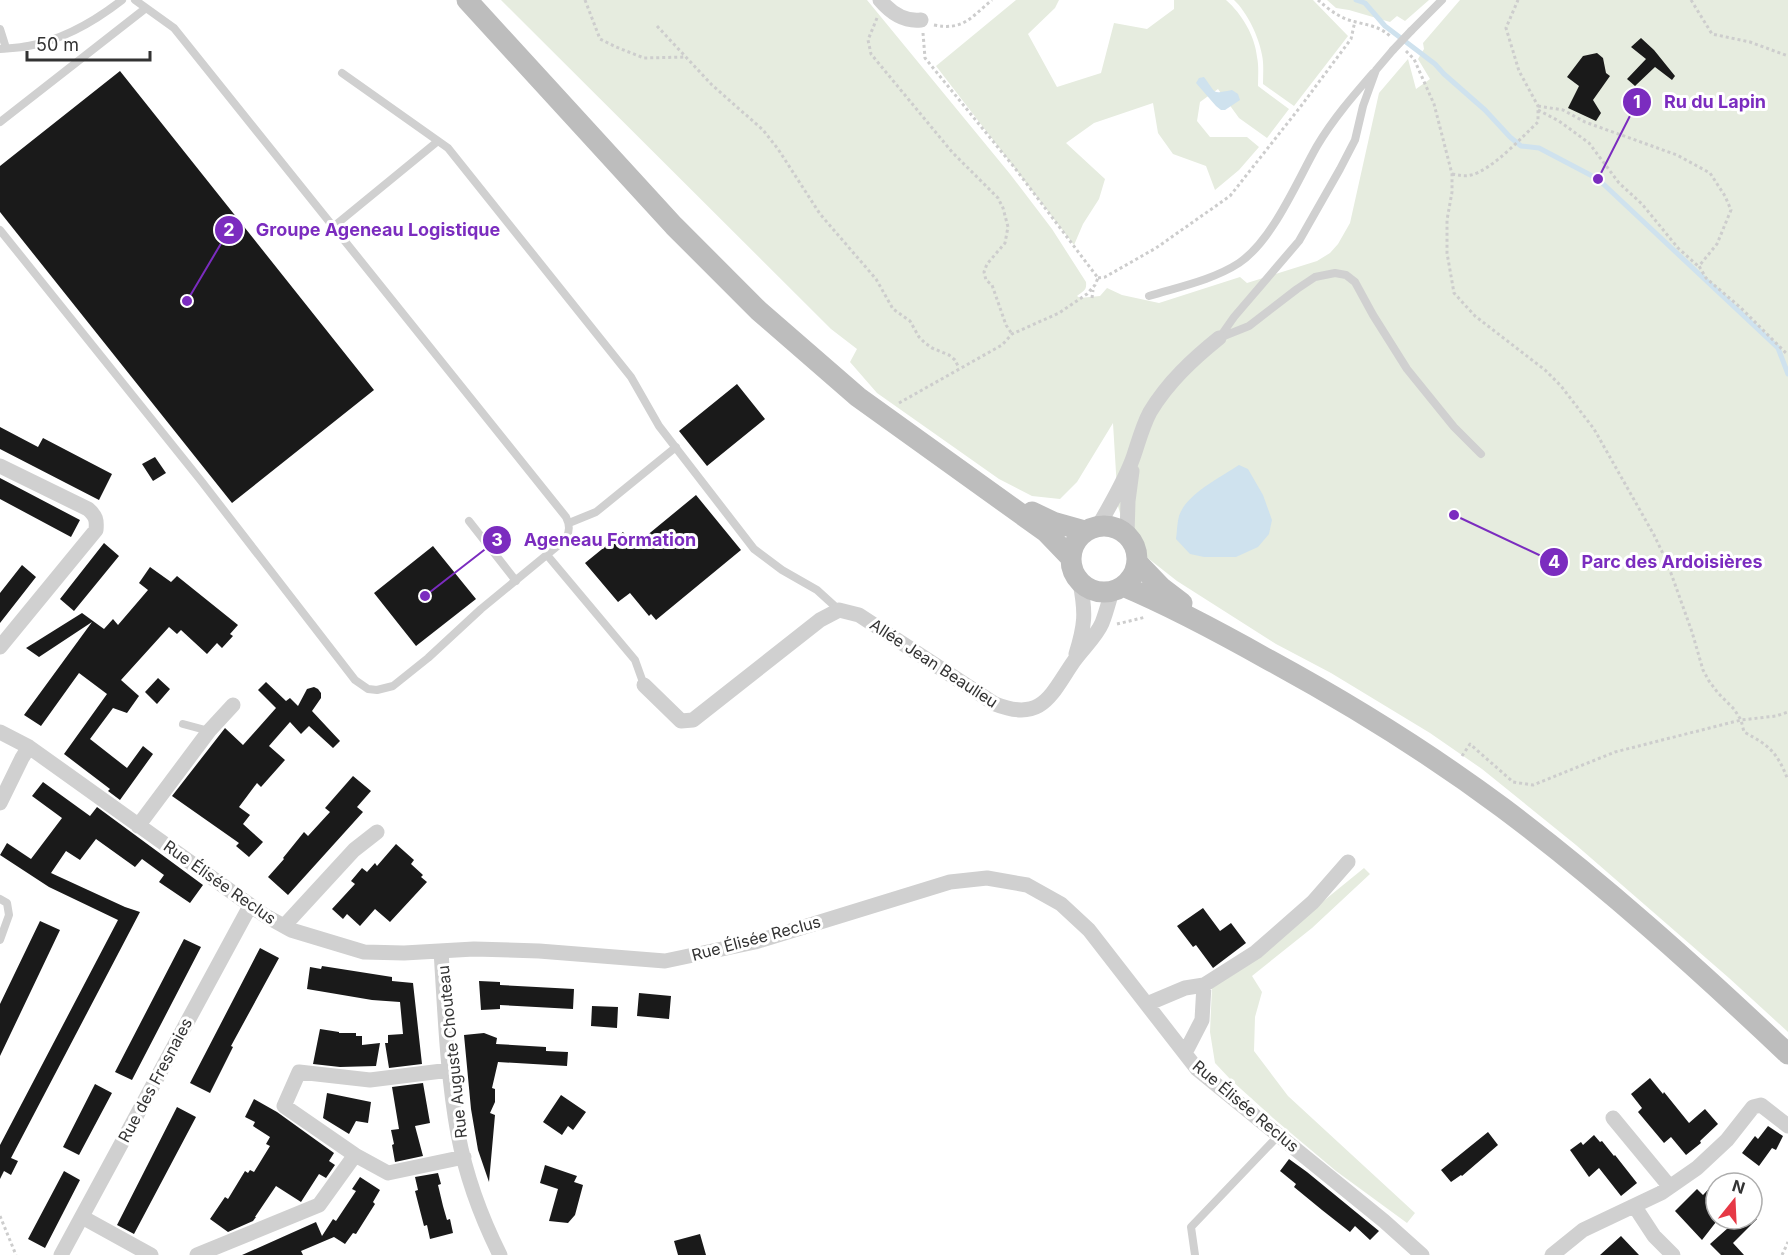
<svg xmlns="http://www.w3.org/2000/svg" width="1788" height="1255" font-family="Inter,sans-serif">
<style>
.green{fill:#e6ecdf}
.water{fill:#cfe2ee}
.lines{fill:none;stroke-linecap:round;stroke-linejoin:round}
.stream{stroke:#cfe2ee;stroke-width:5}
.building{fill:#1a1a1a}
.path{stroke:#cdcdcd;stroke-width:3;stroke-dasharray:3 3;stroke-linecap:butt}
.lane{stroke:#d0d0d0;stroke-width:8}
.street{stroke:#d0d0d0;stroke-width:15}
.secondary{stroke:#bdbdbd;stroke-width:21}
.lane-bridge{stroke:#d0d0d0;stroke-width:8}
.labels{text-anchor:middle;stroke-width:6;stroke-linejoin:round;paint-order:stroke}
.street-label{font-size:16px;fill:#333;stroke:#fff}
.leader{fill:none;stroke:#7b2cbf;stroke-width:2}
.callout-dot{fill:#7b2cbf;stroke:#fff;stroke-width:2}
.mark-label{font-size:18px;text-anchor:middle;font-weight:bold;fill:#fff}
.callout-label{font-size:18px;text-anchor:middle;font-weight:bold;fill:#7b2cbf;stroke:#fff;stroke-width:6;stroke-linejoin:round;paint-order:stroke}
</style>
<rect width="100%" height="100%" fill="#fff"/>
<path class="green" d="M501,0h366l143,174 42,55 34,53c1,9 -3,9 -9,14l3,2 20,-2 7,-8 15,7 37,8 81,-26 7,6 70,-22 13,-8 8,-9 12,-21 29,-130 29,-34 8,30 14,-10 -12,-20 6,-10 -1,-6 37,-43h328v1032l-59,-54 -153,-133 -94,-76 -52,-36 -99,-60 -55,-29 -99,-63 -42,-33 -12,-24 -5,-18 -5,-83 -36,59 -17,17 -28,-3 -33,-17 -122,-86 -27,-31 7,-13 -26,-20z
M1016,0h43l-4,8 -27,26 29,53 44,-14 13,-50 33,6 27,-20v-9h52c16,14 29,36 31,57 2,9 1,19 1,29l31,23 -22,29 -28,-20 -21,-29 -18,13 -3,19 13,16h37l12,10 -20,23 -24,20 -9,-24 -33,-12 -15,-21 -5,-30 -59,20 -28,20 39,36 -6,20 -16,25 -9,21 -138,-179z
M1234,0h79l35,36 -54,70 -31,-22c0,-10 1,-20 -1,-29 -3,-18 -15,-43 -28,-55z
M1327,0h102l-24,21 -8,-5 -7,6 -41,-12 -13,-2z
M1364,868l6,6 -58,54 -60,48 10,16 -7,25 -1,34 34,45 127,117 -8,10 -71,-52 -63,-53 -42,-38 -16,-17 -5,-31 2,-45 40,-28z"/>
<path class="water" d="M1204,77c13,17 7,17 28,13l6,4 2,6 -15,10h-4l-5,-4 -20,-23 3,-5z
M1239,465l9,4 15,26 9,25 -3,14 -11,13 -22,10h-32l-14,-3 -14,-15c1,-7 1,-16 3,-23 7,-22 42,-39 60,-51z"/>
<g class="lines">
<path class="stream" d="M1356,0l9,3 20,23 50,38 9,10 41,36 25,27 11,9 18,2 59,31 180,169 10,26"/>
</g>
<path class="building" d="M1641,38l13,12 21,26 -3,4 -17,-13 -20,19 -8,-7 19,-20 -15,-12z
M1597,53l6,5 3,15 4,3 -17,24 8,13 -5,8 -28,-13 11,-22 -12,-9 16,-21z
M120,71l254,319 -142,113 -232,-291v-46z
M737,384l28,35 -58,47 -28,-35z
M0,427l38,20 5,-9 69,36 -13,26 -99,-51z
M155,457l11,16 -13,8 -11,-17z
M0,478l80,42 -9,17 -71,-38z
M696,495l45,55 -85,70 -5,-6 -2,2 -19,-23 -12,9 -33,-39 38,-31 11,14z
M104,543l15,13 -45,55 -14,-12z
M433,546l43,53 -60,47 -42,-53z
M22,565l14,12 -36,46v-30z
M150,567l21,15 6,-6 61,49 -8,9 3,2 -11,12 -5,-5 -10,11 -26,-24 -4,4 -8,-7 -48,53 18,16 -12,17 -14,-5 -23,31 37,29 16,-22 10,8 -33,46 -12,-9 2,-2 -46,-35 43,-60 -28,-21 -38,53 -17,-11 68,-93 -53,35 -13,-9 56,-35 22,16 9,-10 5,6 30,-35 -9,-7z
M158,678l12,11 -13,15 -12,-12z
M266,682l20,19 4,-3 8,8 9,-17 7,-2 4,2 3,4v5l-9,13 28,30 -7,7 -24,-22 -8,8 -11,-12 -21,24 16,14 -24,27 -4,-4 -18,24 11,8 -7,9 20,18 -14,15 -13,-11 3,-3 -67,-47 53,-68 18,17 33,-37 -18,-18z
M353,776l18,15 -14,16 6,5 -75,83 -20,-18 16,-18 -1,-1 21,-26 4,4 22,-24 -5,-4z
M43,782l47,34 7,-9 106,78 -13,18 -31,-21 5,-7 -22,-16 -7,8 -39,-28 -16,21 -14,-9 -15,22 74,34 15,5 -129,246 7,3 -7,14 -7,-4 -4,8v-34l118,-225 -69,-33 -49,-32 7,-12 24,16 31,-41 -30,-22z
M396,844l18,16 -3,4 12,11 -2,2 6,5 -37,40 -15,-13 -15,17 -13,-12 -4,5 -11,-10 23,-25 -4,-3 11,-13 5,4 8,-9 2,3z
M1203,908l17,23 11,-8 15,20 -33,25 -17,-23 -3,2 -16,-21z
M40,921l20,9 -60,126v-52z
M184,939l17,8 -69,133 -17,-8z
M260,948l19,10 -48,88 2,1 -23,46 -20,-10z
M322,966l70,11v4l21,2 9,81 -33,4 -4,-25h3v-8l15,-1 -3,-32 -28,-2 -65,-11 3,-22 11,2z
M479,981l21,1v3l74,4 -1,20 -73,-4v4l-19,1z
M639,993l32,3 -2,23 -32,-3z
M592,1006l26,1 -1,21 -26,-2z
M320,1029l19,3v1h17v3h6v9l18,-2 -4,23 -36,1 -27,-3z
M484,1033l13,5 -1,6 50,3v4l22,1 -1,14 -69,-4 -6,26 3,1v13l-5,11 5,2 -6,67 -11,-32 -7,-41 -7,-74z
M1650,1078l13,16 1,-2 25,31 16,-14 13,15 -18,17 1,2 -15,12 -15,-18 -7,6 -26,-31 4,-4 -11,-14z
M423,1083l7,40 -15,3 8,30 -28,6 -3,-17 2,-1 -3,-14 8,-1 -7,-42z
M95,1084l17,9 -33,62 -16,-8z
M327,1093l44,9 -3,21 -12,-2 -7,13 -26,-16z
M561,1095l25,17 -13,18 -5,-4 -6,9 -19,-13z
M254,1099l23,13 57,41 -5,8 6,4 -9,13 -7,-4 -18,28 -25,-16 -21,31h1l-3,4 -25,11 -18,-13 15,-22 3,2 17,-28 3,2 2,-3 4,2 16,-26 -4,-2 4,-7 -17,-11 2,-4 -10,-5z
M177,1107l19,10 -62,117 -17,-9z
M1768,1126l15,10 -7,14 -4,-2 -13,18 -17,-13 13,-17 3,3z
M1488,1132l10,13 -36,31 -1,-1 -10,7 -10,-12z
M1594,1135l6,7 2,-1 12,15 1,-1 22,28 -16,13 -22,-28 -10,9 -19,-27 11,-8 2,3z
M1289,1159l18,13 72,59 -9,9 -15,-14 -5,6 -28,-22 -28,-23 2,-3 -16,-13z
M545,1165l32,11 -3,6 9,3 -8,30 -7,8 -19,-2 9,-32 -18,-6z
M64,1171l16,9 -35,68 -17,-9z
M438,1173l3,11 -3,1 5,21 4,14 3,-1 3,14 -23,6 -3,-14 -3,1 -9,-35 3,-1 -3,-13z
M360,1177l20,13 -7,12 2,2 -7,11 -12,19 -3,-1 -8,11 -11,-7 -33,14 2,4h-61l74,-33 6,14 11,-17 3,2 20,-30 -4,-2z
M1716,1181v41l-14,18 -27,-29 22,-22 6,6z
M1738,1219h19l-24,24 11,12h-23l-11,-11z
M700,1234l6,21h-28l-4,-14z
M1621,1236l18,19h-39z"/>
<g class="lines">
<path class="path" d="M585,0l15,39 16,8 28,11 42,-1
M1318,0c8,7 18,15 28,19 16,6 31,5 44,17
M1691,0l21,34 38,8 38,14
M877,18l-9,22 3,14 81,98 46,46 5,10 5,19 -3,16 -18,21 -3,8 2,8 6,5 14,40 6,9
M934,25c30,6 37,-8 58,-25
M657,26l55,59 51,45 15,19 42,65 56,65 17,30 17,12 9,16 6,6 7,5 17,7 6,5 4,8
M923,33l2,25 89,109 84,111
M1406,51l8,8 20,45 18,70v18l-5,28v33l7,40 21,23 70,54 16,16 33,43 60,106 13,27 25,70 11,38 6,11 9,12 16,16 7,11 3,12c26,14 33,20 44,48
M1538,106l25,4 22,12 92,33 33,18 15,23 6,14 -14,34 -18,22 7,12 35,30 47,47
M1538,110l21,11 30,22 30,40 23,21 36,44 20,18
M1452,174c7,1 12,3 19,1 21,-5 51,-38 67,-53v-16l-19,-35 -13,-43 12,-28
M1098,278l7,-1 51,-29 74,-52 71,-90 50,-67 4,-18
M1092,298l1,-8
M899,403l103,-58 10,-11 47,-21 28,-19 8,-9 3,-7
M1117,624l29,-7
M1462,756l8,-12 43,38 20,3 82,-33 126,-32 35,-4 12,-4
M0,1216l16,39
M1782,1255l6,-13"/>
<path class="lane" d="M0,29l6,19
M1411,31l31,-31
M0,49c9,-1 19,-1 28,-3 34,-6 67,-25 94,-46
M342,73l106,75 183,229 28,49 95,123 28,21 35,20 22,20
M0,122l146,-114
M333,227l105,-86
M0,230l202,252 153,198 13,9 9,1 16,-4 35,-28 53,-49 85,-70c4,-8 4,-14 0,-22l-392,-489 -39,-28
M1149,296c29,-9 64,-16 90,-33 34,-23 58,-82 78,-117 16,-27 36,-50 56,-73
M1220,337l14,-20 65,-76 41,-72 15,-29 8,-34 13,-36 17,-20
M1219,338l30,-12 48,-37 18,-12 20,-4 11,2 9,7 18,33 34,54 47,58 27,27
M469,521l47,60
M569,523l27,-11 80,-65
M547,555l88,105 9,25
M183,724l26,7
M0,899l7,4 2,12 -9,25
M1195,1255l-4,-28 88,-92"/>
<path class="street" d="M880,0c11,13 24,22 41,20
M0,466l88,43c8,7 9,11 8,21l-96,117
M1099,525c12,-22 27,-46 35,-70 5,-15 9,-30 16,-43 18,-30 43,-53 69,-74
M1127,535l1,-34 4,-30
M1076,654c9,-29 10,-41 4,-71
M644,685l37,36 12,-1 127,-100 19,-10 20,5 136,89c48,19 56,-10 79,-43 9,-13 22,-24 28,-38 4,-10 7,-22 10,-32
M0,732l29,15 235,168 27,15 73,22 40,1 70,-4 65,2 126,10 90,-19 195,-60 37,-4 40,7 34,19 28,26 108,139 187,152 38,34
M0,803l22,-45 7,-11
M138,826l71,-95 24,-26
M284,926l70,-76 23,-18
M441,951c4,60 6,123 17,183 8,42 23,83 42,121
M1147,1004l38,-16 19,-3 52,-33 57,-50 35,-40
M1185,1053l17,-33 2,-35
M450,1070l-80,10 -71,-8 -15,34 71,49 33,18 76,-16
M1613,1118l57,69
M1635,1207l19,29 19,19
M82,1217l69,38
M61,1255l189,-349
M197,1255l122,-50 36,-50
M1552,1255l31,-25 78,-37 36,-25 30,-28 26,-33 8,-2 27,21"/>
<path class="secondary" d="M467,0l207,226 85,85 99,86 188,135 24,25
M1032,512l21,10 32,9
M1071 559a33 33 0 1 1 66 0a33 33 0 1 1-66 0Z
M1137,562l24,25 21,16
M1123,586c50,21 98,47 146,74 81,44 160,93 234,148 100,75 194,160 285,246"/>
<path class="lane-bridge" d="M1393,50l18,-19"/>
</g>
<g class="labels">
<g class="street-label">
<text transform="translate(934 663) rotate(33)" y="6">Allée Jean Beaulieu</text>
<text transform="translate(220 882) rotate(35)" y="6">Rue Élisée Reclus</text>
<text transform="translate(756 938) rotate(-15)" y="6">Rue Élisée Reclus</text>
<text transform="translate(452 1052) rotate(-96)" y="6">Rue Auguste Chouteau</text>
<text transform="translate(155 1080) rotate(-62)" y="6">Rue des Fresnaies</text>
<text transform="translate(1246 1106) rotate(40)" y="6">Rue Élisée Reclus</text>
</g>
</g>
<path class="leader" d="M1598 179L1637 102M187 301L229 230M425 596L497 540M1454 515L1554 562"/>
<g class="callout-dot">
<circle cx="1598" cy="179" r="6"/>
<circle cx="187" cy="301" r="6"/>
<circle cx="425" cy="596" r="6"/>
<circle cx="1454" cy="515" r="6"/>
<circle cx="1637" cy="102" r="15"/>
<circle cx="229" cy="230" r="15"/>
<circle cx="497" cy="540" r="15"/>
<circle cx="1554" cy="562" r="15"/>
</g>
<g class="mark-label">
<text x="1637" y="108">1</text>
<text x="229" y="236">2</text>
<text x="497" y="546">3</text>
<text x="1554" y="568">4</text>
</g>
<g class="callout-label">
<text x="1715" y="108">Ru du Lapin</text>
<text x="378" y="236">Groupe Ageneau Logistique</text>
<text x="610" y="546">Ageneau Formation</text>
<text x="1672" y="568">Parc des Ardoisières</text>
</g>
<g transform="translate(1734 1201) rotate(18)"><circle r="28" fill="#ffffff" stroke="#adadad" stroke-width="1.5"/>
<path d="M0-4.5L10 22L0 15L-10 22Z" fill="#e63946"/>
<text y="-9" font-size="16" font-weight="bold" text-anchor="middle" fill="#333333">N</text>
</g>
<path d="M27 51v9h123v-9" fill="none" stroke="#333333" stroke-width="3"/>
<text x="36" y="51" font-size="18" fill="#333333" stroke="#ffffff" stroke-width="4.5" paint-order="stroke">50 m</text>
</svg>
